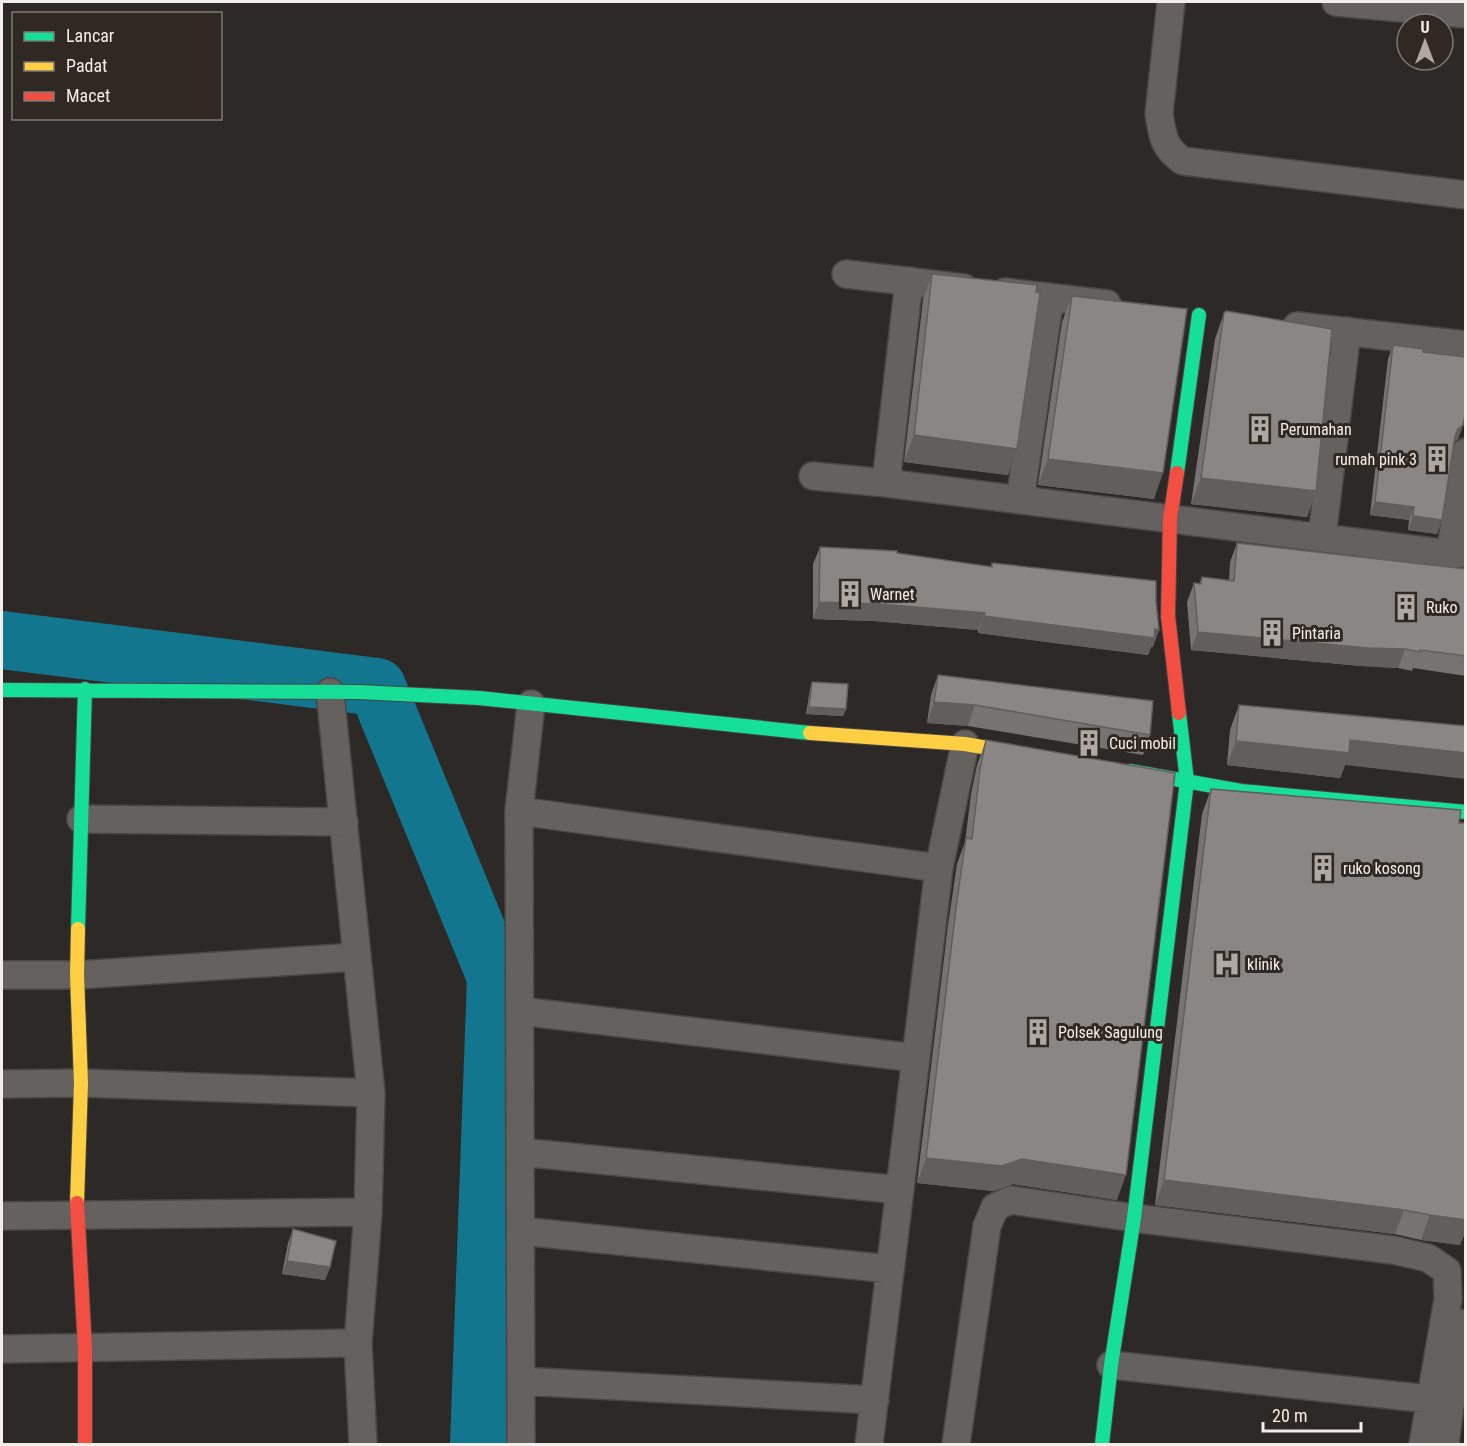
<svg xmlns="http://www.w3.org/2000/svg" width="1467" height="1446" font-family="'Roboto Condensed',sans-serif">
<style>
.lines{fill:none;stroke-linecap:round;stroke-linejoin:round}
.river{stroke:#12768e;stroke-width:58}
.street-casing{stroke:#494644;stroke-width:30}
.fast-casing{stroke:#494644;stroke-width:16}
.slow-casing{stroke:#494644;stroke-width:16}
.jam-casing{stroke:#494644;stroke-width:16}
.street{stroke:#64615f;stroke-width:27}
.fast{stroke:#16e098;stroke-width:14}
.slow{stroke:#ffcf43;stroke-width:14}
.jam{stroke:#f24e42;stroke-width:14}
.wall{fill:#777372}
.shaded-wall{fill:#615e5c}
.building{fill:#8a8684;stroke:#615e5c;stroke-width:1.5}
.labels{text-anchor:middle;stroke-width:6;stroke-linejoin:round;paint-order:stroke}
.poi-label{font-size:16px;fill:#f3eeea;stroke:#302923;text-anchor:start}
</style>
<rect width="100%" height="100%" fill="#2d2926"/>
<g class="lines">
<path class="river" d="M2,640l375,47 119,290 -17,467"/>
<defs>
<path id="street" d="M1171,2l-12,112c4,23 4,33 24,47l283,34
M1336,2l130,12
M846,274l118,14
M1005,292l102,12
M1297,326l169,19
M813,476l73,7 564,71 16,-1
M886,483l23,-202
M1020,500l30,-203
M1322,537l25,-206
M1450,554l16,-102
M330,692l41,401 -3,119 -10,131 5,101
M519,811l420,57
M81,819l263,3
M2,975h75l280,-18
M520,1011l396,47
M2,1084l79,-1 290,10
M520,1152l380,38
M2,1216l366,-4
M521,1231l369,38
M2,1349l356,-6
M1111,1365l318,34
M521,1381l354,19
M521,1444l-2,-633 12,-107
M869,1444l70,-576 26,-124
M956,1444l31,-218 8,-19 16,-7 123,18 259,32 35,8 19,13 1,28 -25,145
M1445,1444l16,-121"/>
<path id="fast" d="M1177,473l22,-158
M2,690l357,2 120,6 331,35
M1130,771l111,20 225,21
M78,929l7,-240
M1102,1444l9,-79 23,-147 53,-437 -8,-68"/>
<path id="slow" d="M810,733l155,11 63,11
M77,1203l4,-120 -4,-108 1,-46"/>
<path id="jam" d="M1177,473l-7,46 -2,97 11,97
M77,1203l8,146v95"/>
</defs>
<use href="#street" class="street-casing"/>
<use href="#fast" class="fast-casing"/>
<use href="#slow" class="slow-casing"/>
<use href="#jam" class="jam-casing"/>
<use href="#street" class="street"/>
<use href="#fast" class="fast"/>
<use href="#slow" class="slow"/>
<use href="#jam" class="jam"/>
</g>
<path class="wall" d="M932,274l76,201 -104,-13 19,-162z
M1072,296l82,203 -116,-14 24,-163z
M1224,313l92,178 -9,26 -116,-13 24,-165z
M1393,345l30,7 40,73 -5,14 -4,3 -17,92 -29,-4 1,-10 -39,-5 18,-156z
M1237,543l229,26v107l-53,-8 -1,3 -14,-3 -37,-2 -170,-16 -4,-48 7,-19 5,1 3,-7 27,3 1,-18z
M820,547l77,6 94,14 1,-4 161,84h-2l-3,8 -170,-22v-3l-104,-9 -61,-2v-55z
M938,675l212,60 -7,20 -175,-29 -41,-3 4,-28z
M812,682l34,27 -3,7 -37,-2 4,-25z
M1239,705l106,60 -5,13 -113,-13 3,-35z
M986,740l131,460 -104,-16 -20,7 -76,-8 31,-258 9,-61 8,-22 6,-48 6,-29z
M1211,789l248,34 1,422 -39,-5 -26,-6 -240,-29 47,-391z
M293,1229l37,38 -5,13 -43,-6 6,-31z"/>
<path class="shaded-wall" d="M1463,425l-5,14 -5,4 5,-14z
M914,435l103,14 -9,26 -104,-13z
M1048,459l115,14 -9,26 -116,-14z
M1201,478l115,13 -9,26 -116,-13z
M1375,502l39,5 -5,13 -39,-5z
M1413,516l29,4 -5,14 -29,-4z
M819,602l61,2 105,9 -7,17 -104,-9 -61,-2z
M984,616l171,13 4,1 -6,17h-2l-3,8 -170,-22z
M1198,632l207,17 -7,19 -37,-2 -170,-16z
M934,702l41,3 -7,21 -41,-3z
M809,707l37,2 -3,7 -37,-2z
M1350,740l116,13v26l-121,-14 -5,13 -113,-13 9,-24z
M926,1158l96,1 104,16 -9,25 -104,-16 -20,7 -76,-8z
M1164,1180l240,30 -9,24 -240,-29z
M1430,1215l36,5v11l-6,14 -39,-5z
M287,1261l43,6 -5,13 -43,-6z"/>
<path class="building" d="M932,274l105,11 -1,7 4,1 -23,156 -103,-14z
M1072,296l115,13 -24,164 -115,-14z
M1226,311l106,18 -16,162 -115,-13 23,-165z
M1393,345l30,4v3l43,5v53l-3,15 -5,4 -3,7 -13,84 -29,-4 1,-9 -39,-5z
M1237,543l229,26v87l-46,-6 -1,2 -14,-3 -37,-1 -170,-16 -4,-49 7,1 1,-7 32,4z
M820,547l77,4v2l95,14v-4l164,18v20l3,29 -4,-1 -1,9 -170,-22 1,-3 -105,-9 -61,-2z
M938,675l215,26 -3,34 -175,-30 -41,-3z
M812,682l36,2 -2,25 -37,-2z
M1239,705l227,21v27l-116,-13 -1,13 -113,-12z
M986,740l189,33 -49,402 -104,-16 -20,7 -76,-8 31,-258 9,-62 6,1 8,-70z
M1211,789l250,21 -2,13h7v397l-36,-5 -26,-5 -240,-30z
M293,1229l43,12 -6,26 -43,-6z"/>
<defs>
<symbol id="building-bare" viewBox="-9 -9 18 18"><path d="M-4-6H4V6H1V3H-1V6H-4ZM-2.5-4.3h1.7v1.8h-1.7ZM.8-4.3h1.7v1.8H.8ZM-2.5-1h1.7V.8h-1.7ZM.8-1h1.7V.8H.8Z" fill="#aea9a5" stroke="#302923" stroke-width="2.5" paint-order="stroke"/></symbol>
<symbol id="hospital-bare" viewBox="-9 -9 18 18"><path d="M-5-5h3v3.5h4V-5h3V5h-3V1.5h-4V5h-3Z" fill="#aea9a5" stroke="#302923" stroke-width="2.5" paint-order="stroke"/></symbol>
</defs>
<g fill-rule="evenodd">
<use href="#building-bare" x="1241" y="410" width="38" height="38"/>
<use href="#building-bare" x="1418" y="440" width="38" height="38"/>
<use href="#building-bare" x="831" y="575" width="38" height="38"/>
<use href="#building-bare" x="1387" y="588" width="38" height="38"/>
<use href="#building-bare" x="1253" y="614" width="38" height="38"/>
<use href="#building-bare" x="1070" y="724" width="38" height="38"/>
<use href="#building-bare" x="1304" y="849" width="38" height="38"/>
<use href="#hospital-bare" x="1208" y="945" width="38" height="38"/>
<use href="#building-bare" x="1019" y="1013" width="38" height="38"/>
</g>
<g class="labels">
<g class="poi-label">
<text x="1280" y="435">Perumahan</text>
<text x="1417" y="465" text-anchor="end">rumah pink 3</text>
<text x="870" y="600">Warnet</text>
<text x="1426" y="613">Ruko</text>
<text x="1292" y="639">Pintaria</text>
<text x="1109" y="749">Cuci mobil</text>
<text x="1343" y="874">ruko kosong</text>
<text x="1247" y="970">klinik</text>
<text x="1058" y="1038">Polsek Sagulung</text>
</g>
</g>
<rect width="1467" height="1446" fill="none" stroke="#f3eeea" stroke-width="6"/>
<rect x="12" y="12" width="210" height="108" fill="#302923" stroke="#7e7873" stroke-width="1.5"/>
<rect x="24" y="32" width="30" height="9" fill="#16e098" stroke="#7e7873" stroke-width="1.5"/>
<text x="66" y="42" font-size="18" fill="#f3eeea">Lancar</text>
<rect x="24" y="62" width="30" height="9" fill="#ffcf43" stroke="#7e7873" stroke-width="1.5"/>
<text x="66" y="72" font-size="18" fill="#f3eeea">Padat</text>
<rect x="24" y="92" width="30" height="9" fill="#f24e42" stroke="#7e7873" stroke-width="1.5"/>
<text x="66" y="102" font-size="18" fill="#f3eeea">Macet</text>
<g transform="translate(1425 42)"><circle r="28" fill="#302923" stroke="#7e7873" stroke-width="1.5"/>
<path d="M0-4.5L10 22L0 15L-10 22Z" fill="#aea9a5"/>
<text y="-9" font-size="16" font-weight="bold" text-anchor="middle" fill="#f3eeea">U</text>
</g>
<path d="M1263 1422v9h98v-9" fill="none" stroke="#f3eeea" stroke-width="3"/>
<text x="1272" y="1422" font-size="18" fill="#f3eeea" stroke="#302923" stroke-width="4.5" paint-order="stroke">20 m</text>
</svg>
